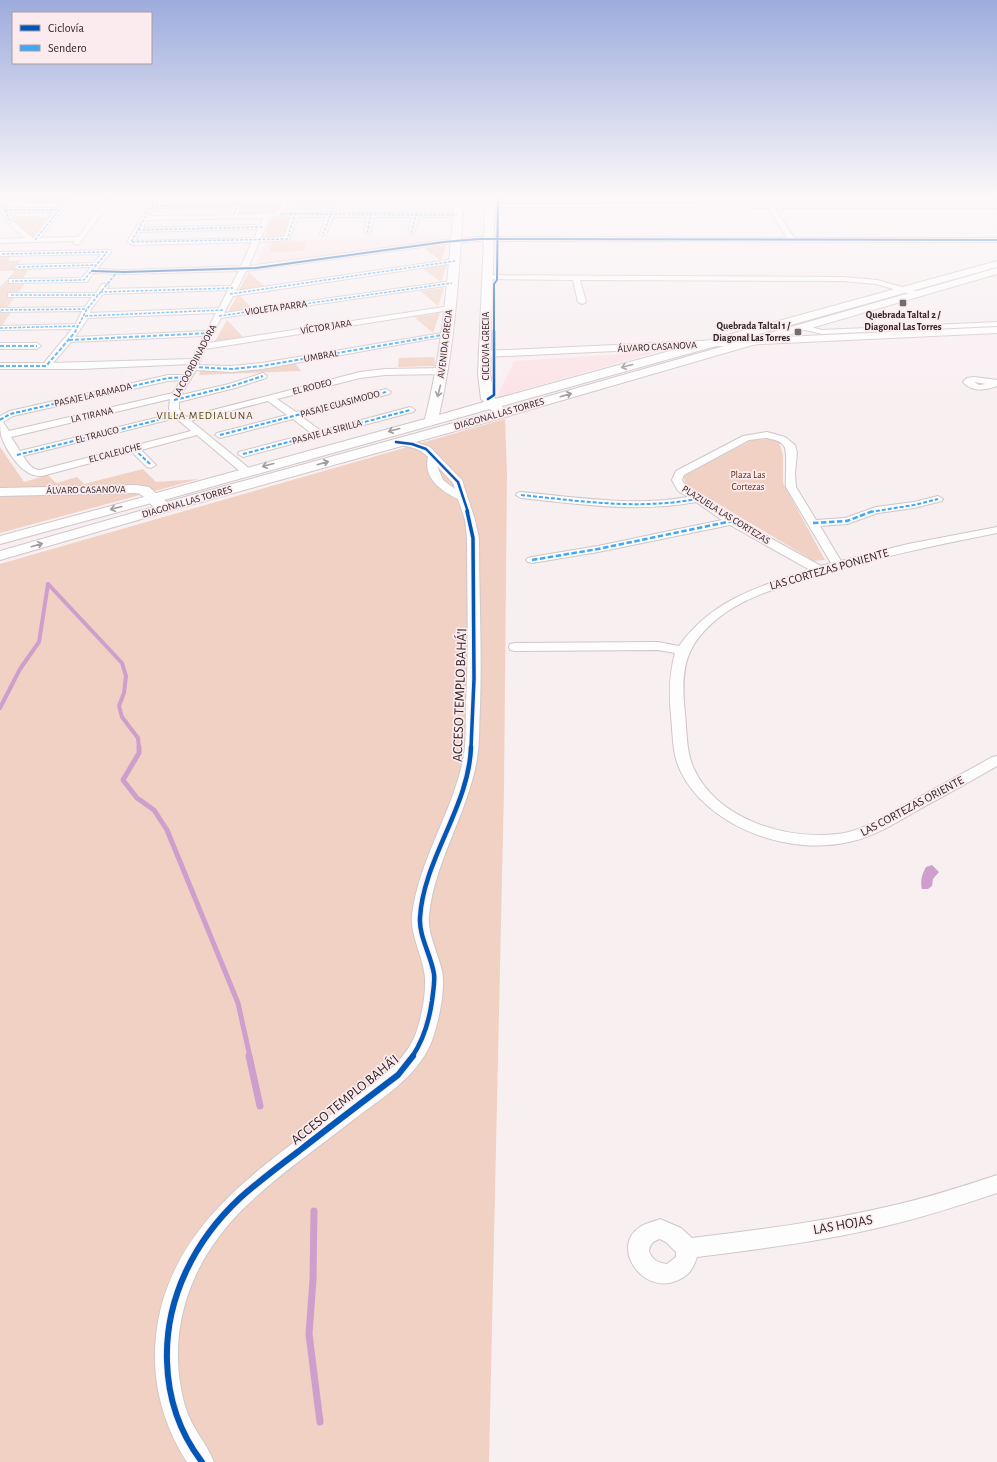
<svg xmlns="http://www.w3.org/2000/svg" width="997" height="1462" viewBox="0 0 997 1462" font-family="'Alegreya Sans',sans-serif">
  <rect width="100%" height="100%" fill="#f8eff1"/>
  <g fill="#fbe3e7">
    <polygon points="444,235 444,239 256,266 267,241"/>
    <polygon points="657,352 497,397 514,361"/>
  </g>
  <g fill="#f1d1c3">
    <polygon points="242,204 279,204 276,214 237,215"/>
    <polygon points="13,216 49,217 34,238 16,223"/>
    <polygon points="280,216 293,216 285,238 264,238 271,220"/>
    <polygon points="305,241 304,251 270,252 272,242"/>
    <polygon points="446,245 441,261 424,248"/>
    <polygon points="0,255 11,255 8,261 21,260 16,267 30,268 20,282 26,282 4,312 11,312 0,329 0,287 15,271 0,271"/>
    <polygon points="447,265 441,282 423,269"/>
    <polygon points="249,272 264,286 239,290"/>
    <polygon points="444,288 438,306 420,291"/>
    <polygon points="238,294 253,309 227,314"/>
    <polygon points="440,313 433,333 414,317"/>
    <polygon points="227,320 243,337 215,341"/>
    <polygon points="434,357 435,366 398,367 399,358"/>
    <polygon points="295,363 301,371 199,375 200,371 233,371"/>
    <polygon points="505,419 507,473 504,788 489,1462 0,1462 0,564"/>
    <polygon points="769,439 779,442 783,455 783,483 825,560 814,561 685,484 684,476 752,440"/>
    <polygon points="0,447 24,482 48,475 56,483 77,477 84,484 143,469 156,482 199,479 0,533"/>
  </g>
  <path fill="#ce9fcd" d="M932 865 939 872 933 879 932 886 928 889H922C920 881 922 874 926 867Z"/>
  <g fill="none" stroke-linecap="round" stroke-linejoin="round">
    <g stroke="#ce9fcd" stroke-width="4">
      <polyline points="48,584 122,663 126,676 124,693 119,706 122,717 138,738 139,748"/>
      <polyline points="0,708 20,669 39,642 48,584"/>
    </g>
    <polyline stroke="#ce9fcd" stroke-width="5" points="139,747 139,753 123,780 137,798 154,810 167,830 238,1003 250,1057"/>
    <g stroke="#ce9fcd" stroke-width="7">
      <polyline points="249,1056 260,1106"/>
      <polyline points="314,1211 313,1280 309,1334 320,1422"/>
    </g>
    <g stroke="#cfc6c8" stroke-width="2">
      <g id="minor">
        <path d="M4 194H11L10 196 66 197 68 194H75L40 238 78 237 109 194H116L79 244 77 245 73 243 75 241 0 243V239L25 238C12 227 0 217 0 199ZM6 200 63 201 57 208H7L4 202ZM9 212H54L33 238 14 222Z"/>
        <path d="M287 194H293L290 201 337 202 338 203 334 213H457L460 215 457 217H419L414 233 411 235 408 233 412 217H374L370 233 367 235 364 233 367 217H333L326 234 323 236 320 234 326 217H298L289 240 259 242 249 266 444 240 479 237 787 238 769 208 489 207V205L491 204H997V208H775L794 238H997V242L479 241 444 244 246 271 236 291 455 259 459 261 455 263 233 296 224 313 452 281 456 283 452 285 221 318 208 343 450 306 454 308 450 310 205 349 198 365 232 366 262 363 448 332 452 334 448 336 262 369 232 372 196 370 181 395 229 384 263 373 267 376 266 378 235 388 179 402V409L186 417 360 372 385 369 443 368 447 371 443 374 385 375 360 378 277 399 296 412 386 389 391 392 389 394 302 417 321 431 410 407 415 410 413 412 243 457 238 454 239 452 311 433 293 419 220 438 215 435 217 433 287 415 268 401 191 421 250 469 251 471 246 474 242 473 197 435 141 450 156 465 151 468 147 467 132 452 42 476C23 478 6 451 1 435 0 429 0 422 0 416L10 411 168 375H184L190 364 80 369H0V363H44L72 329 0 330V326L76 324 82 311 1 312 0 308 85 307 92 297H8V293H96L102 284H105L109 286 106 289 231 286 239 271 124 274 93 273 87 282H84L12 283H9V279L82 278 91 267 18 269 14 267 18 265 94 263 101 254 2 256H0V252L110 250 111 252 97 269 124 270 241 266 252 242 133 245 127 242 151 203 156 204 238 203 241 205 237 215 277 213ZM288 205H331L328 213 284 214V216L291 217 284 237 261 238 270 218 282 215ZM234 207 230 215 149 216 154 208ZM263 218 260 225 143 228 147 220ZM258 229 254 238 135 241 140 232ZM228 290 219 308 90 313 91 309 103 294ZM216 313 207 331 75 337 88 318ZM204 336 192 359 53 363 71 342ZM181 380 173 393 9 431 3 422 13 416 168 381ZM170 399 169 409 172 414 20 451 11 437ZM176 418 191 431 40 470C32 470 28 463 23 456Z"/>
        <polygon points="485,275 843,277 877,280 920,292 921,294 917,296 876,284 843,281 580,280 586,302 582,304 578,302 573,280 488,279 484,277"/>
        <polygon points="997,322 997,326 822,334 801,329 800,327 804,325 822,330"/>
        <polygon points="0,343 37,343 41,346 37,349 0,349"/>
        <path d="M974 377 997 380V386C986 390 973 393 963 382L967 378ZM974 382 986 384 979 385Z"/>
        <path d="M767 432 785 437 795 445 797 453 795 473 796 487 816 520 845 518 876 507 914 502 938 496 943 499 942 501 914 508 878 513 847 524 820 526 841 561 908 544 997 527V533C932 546 869 559 806 579 778 588 749 596 725 613 685 642 680 667 685 714 687 732 686 752 694 769 718 820 786 840 838 834 864 831 886 815 908 803 936 788 964 773 992 757L997 756V766C971 781 944 796 918 810 895 823 874 837 849 842 788 856 707 827 680 770 672 753 673 734 671 716 669 694 669 675 675 653L658 650 515 651 510 650 509 647 510 644 515 643 658 642 679 646C713 599 758 587 810 570L730 525 598 552 532 563 528 562 526 560 528 558 532 557 598 546 722 520 696 502C637 513 579 504 521 498L516 495 517 493 521 492C576 497 633 507 688 497L678 491 672 480 676 471 743 436ZM767 438C773 440 780 440 784 446 788 450 785 479 786 487L831 563 821 566 736 519 686 487 682 480 684 475 749 440Z"/>
        <path d="M396 439 412 441 430 447 462 480 475 520 479 538C479 594 482 650 480 707 479 724 480 742 477 759 468 813 435 860 429 915 427 933 438 953 442 971 446 990 438 1025 431 1043 416 1078 382 1098 353 1120 318 1148 279 1174 246 1206 191 1259 164 1330 185 1406 192 1429 206 1442 214 1462H187C163 1425 151 1380 156 1336 168 1222 268 1163 351 1100 374 1082 401 1066 414 1038 421 1022 428 988 424 971 421 953 410 933 412 915 419 860 452 813 463 760 467 741 465 721 466 702 469 647 467 592 467 538L465 520 458 499C441 491 423 478 428 457 418 446 406 447 393 444L391 442ZM437 466 453 483 455 489 443 480Z"/>
        <path d="M997 1175V1193C961 1205 924 1217 886 1226 824 1241 761 1249 697 1257 693 1270 688 1276 676 1281 642 1295 610 1246 640 1227 645 1223 654 1222 660 1219L681 1228 692 1238C757 1230 822 1222 886 1207 924 1199 961 1187 997 1175ZM660 1239 666 1242 676 1252V1257L667 1264C658 1263 652 1260 649 1251 650 1244 653 1241 660 1239Z"/>
      </g>
    </g>
    <g stroke="#cfc6c8" stroke-width="2">
      <g id="tertiary">
        <polygon points="997,327 997,333 484,357 478,354 484,351"/>
        <polygon points="136,485 149,487 161,498 159,501 0,544 0,536 144,497 140,494 136,493 0,496 0,488"/>
        <polygon points="164,504 169,505 171,508 169,511 0,560 0,551"/>
      </g>
    </g>
    <g stroke="#cfc6c8" stroke-width="2">
      <g id="secondary">
        <path d="M455 194H464C459 268 456 342 439 415L484 402 481 399 478 374 486 194H495L490 374 495 399 997 261V267L502 406 504 409 997 268V274L484 423 169 511C159 514 152 507 146 498L149 495 425 419C444 345 448 270 455 194ZM490 409 493 412 167 502 164 500Z"/>
        <polygon points="991,194 997,194 997,199"/>
      </g>
    </g>
    <use href="#minor" fill="#fefdfd" fill-rule="evenodd"/>
    <use href="#tertiary" fill="#fefdfd" fill-rule="evenodd"/>
    <use href="#secondary" fill="#fefdfd" fill-rule="evenodd"/>
    <g stroke="#3fa9f5" stroke-width="1.5" stroke-dasharray="3 1.5" stroke-linecap="butt">
      <polyline points="4,198 68,199"/>
      <polyline points="1,202 11,223"/>
      <polyline points="285,203 335,203 323,234"/>
      <polyline points="153,204 131,242 287,239 295,215"/>
      <polyline points="151,206 238,205 233,216"/>
      <polyline points="5,210 59,210"/>
      <polyline points="280,214 457,215"/>
      <polyline points="138,230 263,227"/>
      <polyline points="367,233 371,215"/>
      <polyline points="411,233 416,215"/>
      <polyline points="35,240 72,194"/>
      <polyline points="2,254 107,252 84,280 12,281"/>
      <polyline points="18,267 96,265"/>
      <polyline points="100,292 233,288"/>
      <polyline points="230,294 455,261"/>
      <polyline points="11,295 98,295"/>
      <polyline points="1,310 87,309"/>
      <polyline points="85,316 223,310"/>
      <polyline points="219,316 452,283"/>
      <polyline points="0,328 78,326"/>
      <polyline points="75,332 87,309 117,272"/>
    </g>
    <g stroke="#3fa9f5" stroke-width="2" stroke-dasharray="4 2" stroke-linecap="butt">
      <polyline points="69,340 210,333"/>
      <polyline points="0,346 37,346"/>
      <polyline points="0,366 46,366 76,331"/>
      <polyline points="193,367 232,369 262,366 448,334"/>
      <polyline points="174,400 232,386 263,376"/>
      <polyline points="0,420 10,414 168,378 188,377"/>
      <polyline points="220,435 386,392"/>
      <polyline points="134,449 151,465"/>
      <polyline points="243,454 410,410"/>
      <polyline points="17,455 178,415"/>
      <path d="M521 495C580 501 638 510 697 499"/>
      <polyline points="870,512 914,505 938,499"/>
    </g>
    <g stroke="#3fa9f5" stroke-width="2.5" stroke-dasharray="5.5 2.5" stroke-linecap="butt">
      <polyline points="813,523 847,521 873,511"/>
      <polyline points="532,560 598,549 732,521"/>
    </g>
    <g stroke="#fcebee" stroke-width="3.5">
      <g id="cycleway-far4">
        <polyline points="92,271 124,272 256,268 444,242 479,239 997,240"/>
        <polyline points="494,332 494,284 497,280 498,194"/>
      </g>
    </g>
    <g stroke="#fcebee" stroke-width="4">
      <g id="cycleway-far3">
        <polyline points="488,399 494,395 494,331"/>
        <polyline points="396,442 412,444 426,449 458,482 468,512"/>
      </g>
    </g>
    <g stroke="#fcebee" stroke-width="5.5">
      <polyline id="cycleway-far2" points="467,511 473,538 474,679 471,748"/>
    </g>
    <g stroke="#fcebee" stroke-width="7">
      <path id="cycleway-far1" d="M412 1057C424 1039 429 1022 432 1001 433 992 435 982 434 974 431 955 419 937 420 918 423 860 469 807 471 747"/>
    </g>
    <g stroke="#fcebee" stroke-width="8">
      <path id="cycleway" d="M202 1462C179 1432 168 1398 167 1361 165 1298 195 1240 240 1198 259 1181 279 1166 299 1151 332 1125 365 1100 398 1075L413 1056"/>
    </g>
    <use href="#cycleway-far4" stroke="#0057b8" stroke-width="2"/>
    <use href="#cycleway-far3" stroke="#0057b8" stroke-width="2.5"/>
    <use href="#cycleway-far2" stroke="#0057b8" stroke-width="3.5"/>
    <use href="#cycleway-far1" stroke="#0057b8" stroke-width="4.5"/>
    <use href="#cycleway" stroke="#0057b8" stroke-width="6"/>
  </g>
  <defs><path id="oneway-shaft" d="M-6 0H5M1.5-3L5.5 0L1.5 3" fill="none" stroke-width="1.6" stroke-linecap="round" stroke-linejoin="round"/></defs>
  <g stroke="#a19c9d">
    <use href="#oneway-shaft" transform="translate(627 366) rotate(165)"/>
    <use href="#oneway-shaft" transform="translate(439 391) rotate(104)"/>
    <use href="#oneway-shaft" transform="translate(566 395) rotate(-16)"/>
    <use href="#oneway-shaft" transform="translate(394 430) rotate(165)"/>
    <use href="#oneway-shaft" transform="translate(323 463) rotate(-16)"/>
    <use href="#oneway-shaft" transform="translate(268 465) rotate(165)"/>
    <use href="#oneway-shaft" transform="translate(116 508) rotate(165)"/>
    <use href="#oneway-shaft" transform="translate(37 545) rotate(-16)"/>
  </g>
  <linearGradient id="sky" x2="0" y2="1"><stop stop-color="#9dacdd"/><stop offset="0.49" stop-color="#fcf8f9"/><stop offset="1" stop-color="#fcf8f9" stop-opacity="0"/></linearGradient>
  <rect width="997" height="399" fill="url(#sky)"/>
  <g fill="#756c6e" stroke="#fcebee" stroke-width="1.5">
    <rect x="899" y="299" width="8" height="8" rx="2"/>
    <rect x="794" y="328" width="8" height="8" rx="2"/>
  </g>
  <g text-anchor="middle" dominant-baseline="central" stroke-width="3.5" stroke-linejoin="round" paint-order="stroke">
    <g font-size="10" fill="#2f2627" stroke="#fcebee">
      <text transform="translate(276 308) rotate(-8)">VIOLETA PARRA</text>
      <text transform="translate(326 327) rotate(-9)">VÍCTOR JARA</text>
      <text transform="translate(445 344) rotate(-83)">AVENIDA GRECIA</text>
      <text transform="translate(486 346) rotate(-90)">CICLOVIA GRECIA</text>
      <text transform="translate(657 347) rotate(-3)">ÁLVARO CASANOVA</text>
      <text transform="translate(321 356) rotate(-10)">UMBRAL</text>
      <text transform="translate(195 361) rotate(-62)">LA COORDINADORA</text>
      <text transform="translate(312 387) rotate(-14)">EL RODEO</text>
      <text transform="translate(93 395) rotate(-13)">PASAJE LA RAMADA</text>
      <text transform="translate(340 404) rotate(-15)">PASAJE CUASIMODO</text>
      <text transform="translate(499 414) rotate(-16)">DIAGONAL LAS TORRES</text>
      <text transform="translate(92 415) rotate(-13)">LA TIRANA</text>
      <text transform="translate(327 432) rotate(-15)">PASAJE LA SIRILLA</text>
      <text transform="translate(97 435) rotate(-14)">EL TRAUCO</text>
      <text transform="translate(115 453) rotate(-15)">EL CALEUCHE</text>
      <text transform="translate(86 490) rotate(-1)">ÁLVARO CASANOVA</text>
      <text transform="translate(187 502) rotate(-16)">DIAGONAL LAS TORRES</text>
      <text transform="translate(726 515) rotate(32)">PLAZUELA LAS CORTEZAS</text>
    </g>
    <g font-size="10" font-weight="bold" fill="#2f2627" stroke="#fcebee">
      <text x="903" y="315">Quebrada Taltal 2 /<tspan x="903" dy="12">Diagonal Las Torres</tspan></text>
      <text x="790" y="326" text-anchor="end">Quebrada Taltal 1 /<tspan x="790" dy="12">Diagonal Las Torres</tspan></text>
    </g>
    <g font-size="10" fill="#5e2a06" stroke="#fcebee">
      <text x="748" y="475">Plaza Las<tspan x="748" dy="12">Cortezas</tspan></text>
    </g>
    <g font-size="11" letter-spacing="1" fill="#4b4e11" stroke="#fcebee">
      <text x="205" y="415">VILLA MEDIALUNA</text>
    </g>
    <g font-size="12" fill="#2f2627" stroke="#fcebee">
      <text transform="translate(829 569) rotate(-16)">LAS CORTEZAS PONIENTE</text>
      <text transform="translate(912 806) rotate(-28)">LAS CORTEZAS ORIENTE</text>
    </g>
    <g font-size="14" fill="#2f2627" stroke="#fcebee">
      <text transform="translate(460 695) rotate(-88)">ACCESO TEMPLO BAHÁ'I</text>
      <text transform="translate(345 1100) rotate(-39)">ACCESO TEMPLO BAHÁ'I</text>
      <text transform="translate(843 1225) rotate(-10)">LAS HOJAS</text>
    </g>
  </g>
  <rect x="12" y="12" width="140" height="52" fill="#fcebee" stroke="#aa9c9e"/>
  <rect x="20" y="25" width="20" height="6" fill="#0057b8" stroke="#aa9c9e"/>
  <text x="48" y="32" font-size="12" fill="#2f2627">Ciclovía</text>
  <rect x="20" y="45" width="20" height="6" fill="#3fa9f5" stroke="#aa9c9e"/>
  <text x="48" y="52" font-size="12" fill="#2f2627">Sendero</text>
</svg>
